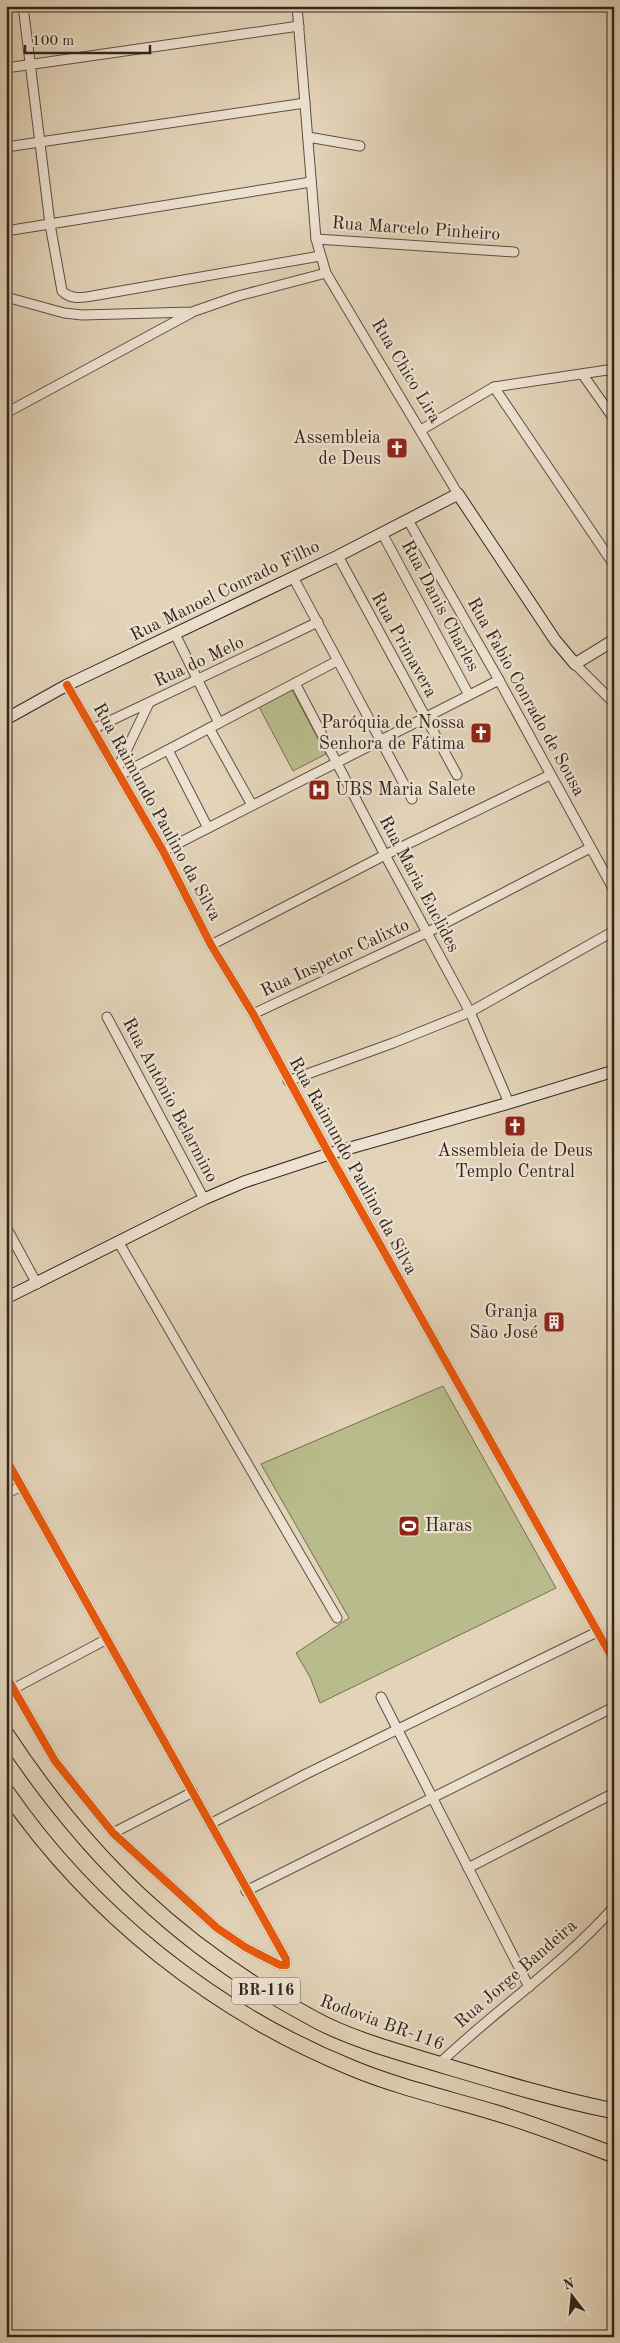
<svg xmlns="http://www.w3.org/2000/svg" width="620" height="2343" viewBox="0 0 620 2343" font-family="'Old Standard TT',serif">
  <rect width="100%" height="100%" fill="#e3d3b8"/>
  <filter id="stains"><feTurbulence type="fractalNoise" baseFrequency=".004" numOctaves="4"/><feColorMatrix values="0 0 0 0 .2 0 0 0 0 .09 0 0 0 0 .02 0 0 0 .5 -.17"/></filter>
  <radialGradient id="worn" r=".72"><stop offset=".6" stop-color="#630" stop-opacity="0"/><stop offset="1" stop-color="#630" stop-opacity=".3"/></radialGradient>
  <g fill="#b8bb8b" stroke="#757054">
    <polygon points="291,688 326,754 293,771 258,705"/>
    <polygon points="443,1386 556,1588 320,1703 310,1677 296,1653 349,1618 261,1464"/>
  </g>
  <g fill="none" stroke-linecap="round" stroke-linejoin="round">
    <g stroke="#5e5044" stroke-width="11">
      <g id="street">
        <path d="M23 6 50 224 62 291C72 301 85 297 98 295L320 256"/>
        <polyline points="297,6 316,239 326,273 458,494"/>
        <polyline points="6,68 299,26"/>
        <polyline points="308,137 360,146"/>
        <polyline points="6,147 305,103"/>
        <polyline points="6,231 311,182"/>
        <polyline points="316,239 514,252"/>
        <polyline points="6,297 64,313 82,315 192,312 238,296 326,273"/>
        <polyline points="583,375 614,419"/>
        <polyline points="494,387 614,565"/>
        <polyline points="6,413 191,313"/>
        <polyline points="421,430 494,387 614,369"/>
        <polyline points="408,520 499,680 614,890"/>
        <polyline points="382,533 469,695"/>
        <polyline points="338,556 457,775"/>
        <polyline points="293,577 412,799"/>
        <polyline points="175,634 219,723"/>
        <polyline points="575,664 614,703"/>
        <polyline points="295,683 385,855 470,1012 509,1103"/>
        <polyline points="67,685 163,851 211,945 253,1014 329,1154 614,1661"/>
        <polyline points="209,728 252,805"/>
        <polyline points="93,729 318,622"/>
        <polyline points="168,750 208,828"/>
        <polyline points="117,770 149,703"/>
        <polyline points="120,775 337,661"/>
        <polyline points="163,851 499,680"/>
        <polyline points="211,945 385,855 550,775"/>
        <polyline points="253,1014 426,933 590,848"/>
        <polyline points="107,1017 204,1199"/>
        <polyline points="288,1081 393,1043 470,1012 614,931"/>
        <polyline points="6,1227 37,1284"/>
        <polyline points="119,1243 337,1618"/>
        <polyline points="6,1459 286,1959 286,1965 280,1965 245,1947 217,1928 113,1833 55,1761 6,1676"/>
        <polyline points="6,1494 21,1486"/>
        <polyline points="13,1689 107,1639"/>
        <polyline points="381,1697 529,1987"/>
        <polyline points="210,1824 304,1775 597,1632"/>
        <polyline points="113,1833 193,1792"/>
        <polyline points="468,1868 614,1793"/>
        <polyline points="246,1891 614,1707"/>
        <path d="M439 2064C495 2010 562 1966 614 1907"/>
      </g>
    </g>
    <g stroke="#32241d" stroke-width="13">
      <g id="secondary">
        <polyline points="6,719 67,685 338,556 458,494 555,640 575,664 614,640"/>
        <polyline points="6,1298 204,1199 244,1182 329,1154 509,1103 614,1071"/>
      </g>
    </g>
    <g stroke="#32241d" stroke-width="17">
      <g id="highway">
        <path d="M6 1734C88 1858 182 1949 314 2019 350 2039 402 2053 442 2065 499 2082 555 2099 614 2111"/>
        <path d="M6 1791C91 1914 214 2012 352 2068 398 2087 446 2098 493 2112 534 2124 574 2140 614 2155"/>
      </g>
    </g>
    <use href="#street" stroke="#ede2d1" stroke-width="9"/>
    <use href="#secondary" stroke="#ede2d1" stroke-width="11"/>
    <use href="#highway" stroke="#e3d3b8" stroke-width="15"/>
    <g stroke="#ede2d1" stroke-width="11">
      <g id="cycleway">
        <polyline points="67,685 163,851 211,945 253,1014 329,1154 614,1661"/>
        <polyline points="6,1459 286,1959 286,1965 280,1965 245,1947 217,1928 113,1833 55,1761 6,1676"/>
      </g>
    </g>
    <use href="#cycleway" stroke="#e8590c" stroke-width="8"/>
  </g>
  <defs>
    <g id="church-square" transform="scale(1.125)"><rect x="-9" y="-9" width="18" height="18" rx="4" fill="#8f2418" stroke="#ede2d1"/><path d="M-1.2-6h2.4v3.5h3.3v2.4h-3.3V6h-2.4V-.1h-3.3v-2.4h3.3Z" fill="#fff"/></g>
    <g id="hospital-square" transform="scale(1.125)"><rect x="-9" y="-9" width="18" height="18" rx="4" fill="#8f2418" stroke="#ede2d1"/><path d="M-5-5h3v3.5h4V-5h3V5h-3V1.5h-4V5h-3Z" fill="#fff"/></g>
    <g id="building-square" transform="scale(1.125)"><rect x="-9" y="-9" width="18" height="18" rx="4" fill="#8f2418" stroke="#ede2d1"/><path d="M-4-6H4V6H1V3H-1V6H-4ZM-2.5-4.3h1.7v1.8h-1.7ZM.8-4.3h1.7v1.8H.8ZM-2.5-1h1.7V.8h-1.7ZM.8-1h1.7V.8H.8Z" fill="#fff"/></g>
    <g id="stadium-square" transform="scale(1.125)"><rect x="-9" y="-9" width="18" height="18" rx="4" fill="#8f2418" stroke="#ede2d1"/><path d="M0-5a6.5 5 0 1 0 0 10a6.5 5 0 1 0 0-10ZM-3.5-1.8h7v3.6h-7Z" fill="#fff"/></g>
  </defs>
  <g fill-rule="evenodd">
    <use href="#church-square" x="397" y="448"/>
    <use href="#church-square" x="481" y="733"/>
    <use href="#hospital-square" x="319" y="790"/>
    <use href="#church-square" x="515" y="1126"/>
    <use href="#building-square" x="554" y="1322"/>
    <use href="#stadium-square" x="409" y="1526"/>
  </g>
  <g text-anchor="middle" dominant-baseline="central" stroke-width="4.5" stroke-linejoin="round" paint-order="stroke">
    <rect fill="#ede2d1" stroke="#6a5d53" stroke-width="1" x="232" y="1977.5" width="68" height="27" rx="4"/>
    <g font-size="16" font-weight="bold" fill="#32241d">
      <text x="266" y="1991">BR-116</text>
    </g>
    <g font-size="18" fill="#32241d" stroke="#ede2d1">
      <text transform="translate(416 229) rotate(4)">Rua Marcelo Pinheiro</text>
      <text transform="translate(406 371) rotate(59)">Rua Chico Lira</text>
      <text transform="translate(225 591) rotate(-26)">Rua Manoel Conrado Filho</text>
      <text transform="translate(440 606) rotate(62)">Rua Danis Charles</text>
      <text transform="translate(404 645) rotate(61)">Rua Primavera</text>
      <text transform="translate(199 662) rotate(-25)">Rua do Melo</text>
      <text transform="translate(526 697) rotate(61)">Rua Fabio Conrado de Sousa</text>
      <text transform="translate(157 812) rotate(61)">Rua Raimundo Paulino da Silva</text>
      <text transform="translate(419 884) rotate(62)">Rua Maria Euclides</text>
      <text transform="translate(335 958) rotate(-25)">Rua Inspetor Calixto</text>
      <text transform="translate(170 1100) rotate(62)">Rua Antônio Belarmino</text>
      <text transform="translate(353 1166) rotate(61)">Rua Raimundo Paulino da Silva</text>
      <text transform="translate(516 1974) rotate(-41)">Rua Jorge Bandeira</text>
      <text transform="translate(382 2023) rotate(20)">Rodovia BR-116</text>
    </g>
    <g font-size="18" fill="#32241d" stroke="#ede2d1" text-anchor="end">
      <text x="381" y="438">Assembleia<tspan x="381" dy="21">de Deus</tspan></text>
      <text x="465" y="723">Paróquia de Nossa<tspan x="465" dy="21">Senhora de Fátima</tspan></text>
      <text x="335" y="790" text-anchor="start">UBS Maria Salete</text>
      <text x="515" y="1151" text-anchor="middle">Assembleia de Deus<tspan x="515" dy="21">Templo Central</tspan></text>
      <text x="538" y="1312">Granja<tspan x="538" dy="21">São José</tspan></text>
      <text x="425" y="1526" text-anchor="start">Haras</text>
    </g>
  </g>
  <rect width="620" height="2343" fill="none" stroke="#e3d3b8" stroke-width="25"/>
  <rect x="8" y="8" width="605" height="2328" fill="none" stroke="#32241d" stroke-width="2.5"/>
  <rect x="12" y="12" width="595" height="2318" fill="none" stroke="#32241d"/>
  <g transform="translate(572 2296) rotate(344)" stroke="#ede2d1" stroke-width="4" paint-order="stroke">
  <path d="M0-4L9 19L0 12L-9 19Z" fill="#32241d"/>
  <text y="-8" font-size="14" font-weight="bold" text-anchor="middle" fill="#32241d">N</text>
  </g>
  <path d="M25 45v8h125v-8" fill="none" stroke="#32241d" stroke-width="2.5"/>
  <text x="32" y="45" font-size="15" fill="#32241d" stroke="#ede2d1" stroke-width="4" paint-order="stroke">100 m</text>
  <rect width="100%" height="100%" filter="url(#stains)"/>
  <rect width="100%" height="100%" fill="url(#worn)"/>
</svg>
